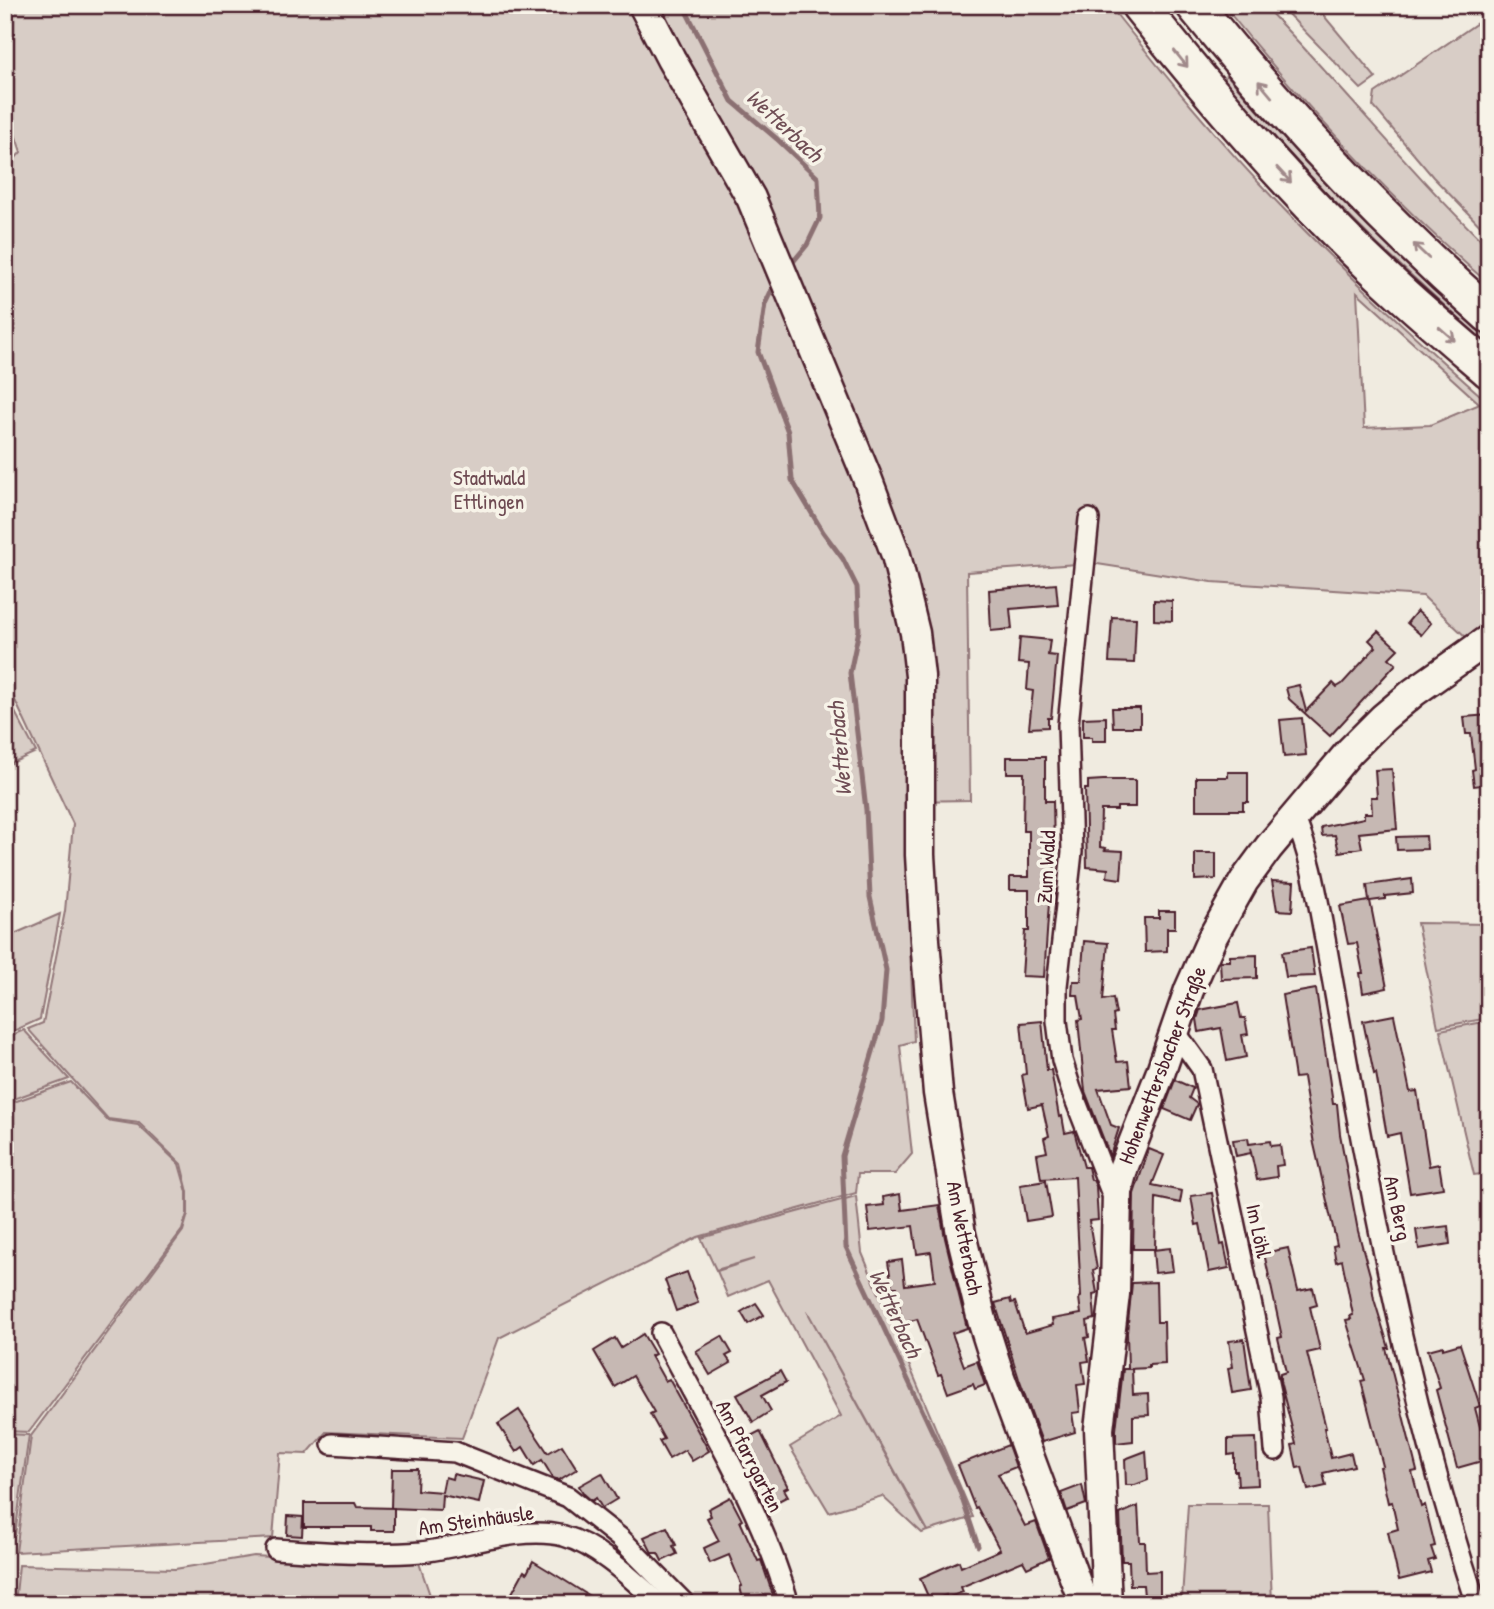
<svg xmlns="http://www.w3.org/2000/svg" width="1494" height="1609" viewBox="0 0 1494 1609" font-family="'Patrick Hand',sans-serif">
  <rect width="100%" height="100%" fill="#f0ebe0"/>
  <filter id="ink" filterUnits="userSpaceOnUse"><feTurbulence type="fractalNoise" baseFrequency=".0143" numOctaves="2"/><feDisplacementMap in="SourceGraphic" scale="14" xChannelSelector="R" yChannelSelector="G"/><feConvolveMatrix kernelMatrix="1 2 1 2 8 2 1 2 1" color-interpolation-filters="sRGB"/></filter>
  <g filter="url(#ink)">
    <g fill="#d8cdc6" stroke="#917678" stroke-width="2" fill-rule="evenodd">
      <path d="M5 5H1109C1163 73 1218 141 1279 204 1346 274 1416 339 1489 403V629L1472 643 1423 596 1212 582 1091 563 967 572 970 800 910 801 907 875 914 1041 900 1045 912 1154 895 1174H858L856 1193 698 1237 499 1338 462 1438 326 1432 307 1454 280 1453 273 1538 16 1552 31 1436 183 1231 188 1214V1192L181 1164 139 1123 108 1119 28 1029 43 1023 65 911 73 824 5 679V170L21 152 5 104ZM1357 292 1480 404 1430 425 1364 428Z"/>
      <path d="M1223 5H1263C1341 84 1409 171 1489 248V284C1392 200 1303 105 1223 5Z"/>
      <polygon points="1279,5 1315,5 1376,78 1361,89"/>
      <polygon points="1489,15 1489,235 1433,177 1373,106 1375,93"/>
      <path d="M1226 74C1308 169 1396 257 1489 340V346L1378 245 1324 191 1224 82Z"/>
      <polygon points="5,693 36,752 5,766"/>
      <polygon points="60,914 40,1019 5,1035 5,938"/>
      <polygon points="1417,923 1489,924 1489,1018 1438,1027"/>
      <polygon points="1489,1021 1489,1173 1474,1175 1440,1030"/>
      <polygon points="24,1030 69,1079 5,1102 5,1038"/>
      <polygon points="71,1082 107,1120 138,1125 179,1164 187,1192 187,1214 182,1230 29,1432 5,1431 5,1105"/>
      <polygon points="856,1196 862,1253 973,1517 928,1531 807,1311 927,1531 922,1533 882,1496 829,1512 790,1447 841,1416 768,1280 728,1297 717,1271 754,1259 716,1270 701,1238"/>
      <polygon points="5,1434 29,1435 15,1535 5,1534"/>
      <polygon points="1188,1504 1268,1504 1272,1603 1118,1604 1116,1601 1182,1599"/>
      <polygon points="254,1556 373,1563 417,1557 433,1604 15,1604 19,1565 175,1569"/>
    </g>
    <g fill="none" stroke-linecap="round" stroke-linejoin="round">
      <g stroke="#8b6f72" stroke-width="5">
        <polyline points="683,5 732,101 777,139 818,178 820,218 807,245 788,268"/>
        <polyline points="775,283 765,304 758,352 788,432 792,480 823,532 843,559 857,587 859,630 850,673 866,810 870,897 886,970 882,1021 842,1156 846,1247 959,1489 978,1546"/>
      </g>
    </g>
    <g fill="#c6b8b3" stroke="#4a1f2b" stroke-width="2">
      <polygon points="1056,584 1058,605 1010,609 1012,629 991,631 989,590"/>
      <polygon points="1154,600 1172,601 1172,621 1154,620"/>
      <polygon points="1417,611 1431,623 1421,635 1407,623"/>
      <polygon points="1112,617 1136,618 1134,663 1109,662"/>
      <polygon points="1378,631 1398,649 1389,658 1396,664 1330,736 1289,699 1286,688 1299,685 1306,711 1333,683 1337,687 1342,684 1376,647 1369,640"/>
      <polygon points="1020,637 1050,640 1048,655 1057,656 1051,718 1048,718 1048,727 1029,728 1033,691 1027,690 1029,664 1018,663"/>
      <polygon points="1112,708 1140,708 1140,727 1113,727"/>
      <polygon points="1489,715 1489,784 1474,786 1472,770 1475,769 1471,734 1466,734 1464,717"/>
      <polygon points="1106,717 1106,741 1092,741 1092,737 1083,737 1083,718"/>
      <polygon points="1302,718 1306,755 1284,757 1280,720"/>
      <polygon points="1007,757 1045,757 1045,801 1053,801 1055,898 1054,903 1049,903 1044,977 1022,976 1025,931 1029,931 1029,890 1010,890 1010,877 1029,877 1029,831 1023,831 1024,773 1007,773"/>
      <polygon points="1392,769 1397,829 1359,833 1362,848 1339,852 1335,835 1322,836 1321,827 1364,818 1364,813 1372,813 1371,797 1377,797 1375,770"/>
      <polygon points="1228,772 1248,772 1248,802 1243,802 1243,810 1196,810 1196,777 1228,777"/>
      <polygon points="1103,780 1135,780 1135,807 1117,807 1117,810 1101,810 1100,847 1106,848 1105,850 1123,851 1121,879 1107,877 1108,869 1087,867 1085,789 1088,789 1088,781"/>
      <polygon points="1426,836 1427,849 1397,850 1396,837"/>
      <polygon points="1195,853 1216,853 1216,879 1195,880"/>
      <polygon points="1412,879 1413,893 1385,896 1385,899 1370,901 1387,988 1363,993 1360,973 1363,973 1357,943 1348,944 1340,906 1369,901 1367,885"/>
      <polygon points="1272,881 1294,882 1292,911 1277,910"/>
      <polygon points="1159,911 1175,911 1175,928 1167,928 1167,951 1145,952 1144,918 1159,918"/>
      <polygon points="1084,941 1108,943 1103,1000 1113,998 1116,1014 1113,1015 1115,1030 1112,1030 1117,1062 1128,1061 1131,1086 1098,1089 1111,1125 1119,1128 1110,1156 1085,1091 1078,1020 1082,1019 1078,995 1072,995 1073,981 1081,981"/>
      <polygon points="1311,948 1315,976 1286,977 1282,952"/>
      <polygon points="1257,955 1257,978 1221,979 1220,961 1230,961 1230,956"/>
      <polygon points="1316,989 1333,1104 1337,1104 1340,1134 1358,1231 1370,1275 1374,1299 1389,1348 1386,1348 1417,1471 1412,1472 1421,1507 1425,1505 1435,1546 1431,1547 1435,1559 1428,1561 1431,1572 1399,1580 1388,1532 1398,1529 1392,1502 1388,1503 1380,1467 1383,1466 1361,1381 1365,1380 1346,1320 1351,1319 1350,1316 1353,1315 1342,1260 1336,1262 1333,1246 1337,1245 1314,1144 1303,1077 1295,1078 1282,995"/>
      <polygon points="1238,1003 1241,1018 1245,1018 1248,1034 1242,1035 1246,1057 1227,1061 1221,1028 1199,1032 1197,1019 1200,1010"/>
      <polygon points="1394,1015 1410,1092 1417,1091 1429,1166 1439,1164 1443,1188 1410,1193 1400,1133 1387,1136 1376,1073 1374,1074 1363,1021"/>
      <polygon points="1042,1021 1047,1070 1051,1070 1059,1117 1062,1116 1065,1133 1074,1131 1084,1167 1088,1167 1091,1180 1093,1180 1096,1186 1098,1220 1089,1221 1097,1269 1093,1270 1097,1293 1093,1294 1095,1319 1087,1321 1089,1337 1085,1338 1089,1361 1082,1362 1085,1384 1077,1385 1080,1412 1072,1413 1075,1432 1042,1442 1019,1379 995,1303 1010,1299 1011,1303 1015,1302 1025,1333 1053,1325 1052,1319 1081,1314 1079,1298 1081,1297 1075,1177 1041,1179 1037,1154 1047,1152 1044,1138 1049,1136 1042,1105 1028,1108 1022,1075 1026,1074 1021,1023"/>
      <polygon points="1175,1080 1193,1088 1189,1098 1197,1104 1190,1120 1164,1109"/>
      <polygon points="1248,1138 1249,1144 1270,1141 1271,1146 1280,1145 1283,1165 1276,1166 1277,1177 1257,1180 1250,1148 1251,1153 1236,1156 1233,1140"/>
      <polygon points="1149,1149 1164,1155 1152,1185 1182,1191 1180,1203 1156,1198 1155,1249 1133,1249 1134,1194"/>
      <polygon points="1046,1181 1052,1217 1026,1221 1020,1185"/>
      <polygon points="1212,1193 1221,1245 1224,1244 1229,1268 1209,1272 1200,1224 1196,1225 1191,1196"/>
      <polygon points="900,1194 902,1210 939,1205 945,1238 967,1328 952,1333 964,1366 977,1361 985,1385 975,1389 973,1384 948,1393 941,1374 938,1375 917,1319 902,1324 897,1287 892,1287 888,1262 902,1260 905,1285 935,1281 931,1252 917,1254 913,1226 870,1231 867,1207 884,1205 883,1197"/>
      <polygon points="1448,1226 1450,1244 1419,1249 1416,1230"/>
      <polygon points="1170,1248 1173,1271 1155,1273 1153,1250"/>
      <polygon points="1288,1248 1298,1291 1313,1288 1317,1305 1310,1307 1320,1350 1307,1353 1326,1428 1324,1428 1331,1458 1351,1453 1354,1466 1323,1473 1326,1486 1308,1490 1302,1467 1297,1468 1292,1445 1296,1444 1280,1381 1280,1374 1286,1372 1278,1338 1282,1337 1264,1253"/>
      <polygon points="687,1272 698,1303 676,1311 665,1280"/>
      <polygon points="1156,1282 1157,1322 1164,1322 1165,1364 1149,1365 1149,1368 1128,1369 1127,1333 1132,1283"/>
      <polygon points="756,1303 764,1315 748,1324 741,1312"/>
      <polygon points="643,1334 655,1354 651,1356 665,1381 669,1379 709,1451 692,1461 685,1450 669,1459 659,1441 664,1439 650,1414 654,1412 633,1376 615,1387 594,1351 615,1338 621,1348"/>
      <polygon points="722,1336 732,1353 726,1356 731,1363 710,1375 696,1351"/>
      <polygon points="1244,1339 1251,1390 1232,1393 1228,1368 1233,1367 1229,1341"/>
      <polygon points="1460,1344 1480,1406 1475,1408 1483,1438 1489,1437 1489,1459 1457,1468 1436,1390 1440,1388 1428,1350 1443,1346 1443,1349"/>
      <polygon points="1123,1369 1132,1369 1133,1395 1148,1394 1149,1415 1133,1416 1133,1441 1116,1443 1116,1430"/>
      <polygon points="780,1371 786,1382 762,1395 771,1411 753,1422 737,1394"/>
      <polygon points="519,1410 548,1453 562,1445 577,1469 559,1480 553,1478 542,1460 534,1465 523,1447 516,1452 498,1424"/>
      <polygon points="760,1431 788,1487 784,1489 788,1496 773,1504 758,1477 762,1475 743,1440"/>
      <polygon points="1256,1438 1258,1485 1238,1486 1237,1471 1234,1471 1234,1454 1228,1455 1228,1439"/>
      <polygon points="1008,1445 1016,1467 998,1474 1025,1526 1036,1522 1049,1558 1027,1568 1023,1561 961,1587 963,1592 947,1598 946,1595 930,1601 920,1578 959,1561 961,1567 1000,1550 977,1507 975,1508 958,1465"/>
      <polygon points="1146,1451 1148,1480 1135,1485 1126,1485 1125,1459"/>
      <polygon points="392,1469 418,1469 417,1490 442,1492 445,1477 452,1479 453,1474 484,1481 479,1503 442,1495 441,1510 391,1508"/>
      <polygon points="602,1473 617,1499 602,1508 596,1498 592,1501 584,1494 579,1486"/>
      <polygon points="1082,1485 1086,1504 1067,1511 1061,1493"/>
      <polygon points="730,1497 742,1520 740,1521 758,1561 761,1560 776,1604 764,1604 762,1595 743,1599 740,1587 742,1586 729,1555 710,1563 704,1548 719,1541 707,1518 711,1516 708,1509"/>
      <polygon points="304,1503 355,1503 357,1507 394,1508 394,1531 371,1531 371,1527 304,1527"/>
      <polygon points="1138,1506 1140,1542 1145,1542 1146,1572 1160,1571 1160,1596 1144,1596 1143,1585 1130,1585 1129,1561 1122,1561 1120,1514"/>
      <polygon points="288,1516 303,1517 302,1536 287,1535"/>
      <polygon points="667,1527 676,1545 673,1546 677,1554 662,1561 658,1553 652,1553 644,1537"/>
      <polygon points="533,1561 556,1575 602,1604 506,1604 524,1571 527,1573"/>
    </g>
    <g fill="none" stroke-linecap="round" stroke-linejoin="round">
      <g stroke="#4a1f2b" stroke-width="24">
        <g id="street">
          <polyline points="1089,519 1068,725 1072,852 1057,986 1057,1021 1062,1060 1071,1089 1115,1202"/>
          <path d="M1294 817C1312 857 1318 902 1326 944 1336 998 1345 1052 1355 1106 1386 1273 1422 1442 1476 1604"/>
          <polyline points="1174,1030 1202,1069 1271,1397 1275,1450"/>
          <path d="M661 1333C707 1421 761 1508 789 1604"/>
          <polyline points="332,1444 455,1452 568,1497 620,1538 685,1604"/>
          <path d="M276 1549C324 1552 373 1556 421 1552 466 1547 520 1525 564 1536 599 1546 634 1581 660 1604"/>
        </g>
      </g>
      <g stroke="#4a1f2b" stroke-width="33">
        <g id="secondary">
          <polyline points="643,5 671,59 751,198 866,475 896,555 915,633 920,676 920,855 925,940 938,1093 961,1234 982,1320 1000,1377 1084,1604"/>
          <polyline points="1107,1604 1099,1429 1115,1294 1117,1192 1124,1166 1160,1074 1189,990 1212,938 1244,881 1269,847 1350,751 1383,718 1414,692 1489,639"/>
        </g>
      </g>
      <g stroke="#4a1f2b" stroke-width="40">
        <g id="highway">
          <path d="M1139 5C1202 84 1268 162 1339 234 1386 282 1438 326 1489 370"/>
          <path d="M1194 5C1284 116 1382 220 1489 315"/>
        </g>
      </g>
      <use href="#street" stroke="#f7f3e8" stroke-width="19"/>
      <use href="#secondary" stroke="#f7f3e8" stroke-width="28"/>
      <use href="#highway" stroke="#f7f3e8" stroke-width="35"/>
    </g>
    <defs><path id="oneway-shaft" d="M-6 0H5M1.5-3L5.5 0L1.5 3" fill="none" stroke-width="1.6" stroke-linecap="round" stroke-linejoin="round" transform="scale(1.75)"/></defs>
    <g stroke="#a0898a">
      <use href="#oneway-shaft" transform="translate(1181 59) rotate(51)"/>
      <use href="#oneway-shaft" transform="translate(1265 89) rotate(-130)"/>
      <use href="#oneway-shaft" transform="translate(1284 175) rotate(47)"/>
      <use href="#oneway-shaft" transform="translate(1421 251) rotate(-136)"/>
      <use href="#oneway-shaft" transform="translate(1447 334) rotate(41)"/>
    </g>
  </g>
  <g text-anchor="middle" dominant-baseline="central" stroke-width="7" stroke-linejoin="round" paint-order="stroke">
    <g font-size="21" fill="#6e4a52" stroke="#f7f3e8">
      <text x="489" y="477">Stadtwald<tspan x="489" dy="24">Ettlingen</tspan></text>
    </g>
    <g font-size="21" fill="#4a1f2b" stroke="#f7f3e8">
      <text transform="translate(1046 867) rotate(-87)">Zum Wald</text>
      <text transform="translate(1162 1065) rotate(-69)">Hohenwettersbacher Straße</text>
      <text transform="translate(1398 1208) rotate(78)">Am Berg</text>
      <text transform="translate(1259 1231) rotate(78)">Im Löhl</text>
      <text transform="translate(965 1238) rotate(79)">Am Wetterbach</text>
      <text transform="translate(750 1456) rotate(63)">Am Pfarrgarten</text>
      <text transform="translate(476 1520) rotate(-8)">Am Steinhäusle</text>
    </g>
    <g font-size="23" font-style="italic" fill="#704e55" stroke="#f7f3e8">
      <text transform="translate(785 125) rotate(43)">Wetterbach</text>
      <text transform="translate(839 749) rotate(-95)">Wetterbach</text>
      <text transform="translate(896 1313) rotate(65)">Wetterbach</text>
    </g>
  </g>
  <rect width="1494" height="1609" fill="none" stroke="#f7f3e8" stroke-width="28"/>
  <rect x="14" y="14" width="1466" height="1581" fill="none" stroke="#4a1f2b" stroke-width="2.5" filter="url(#ink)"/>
</svg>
